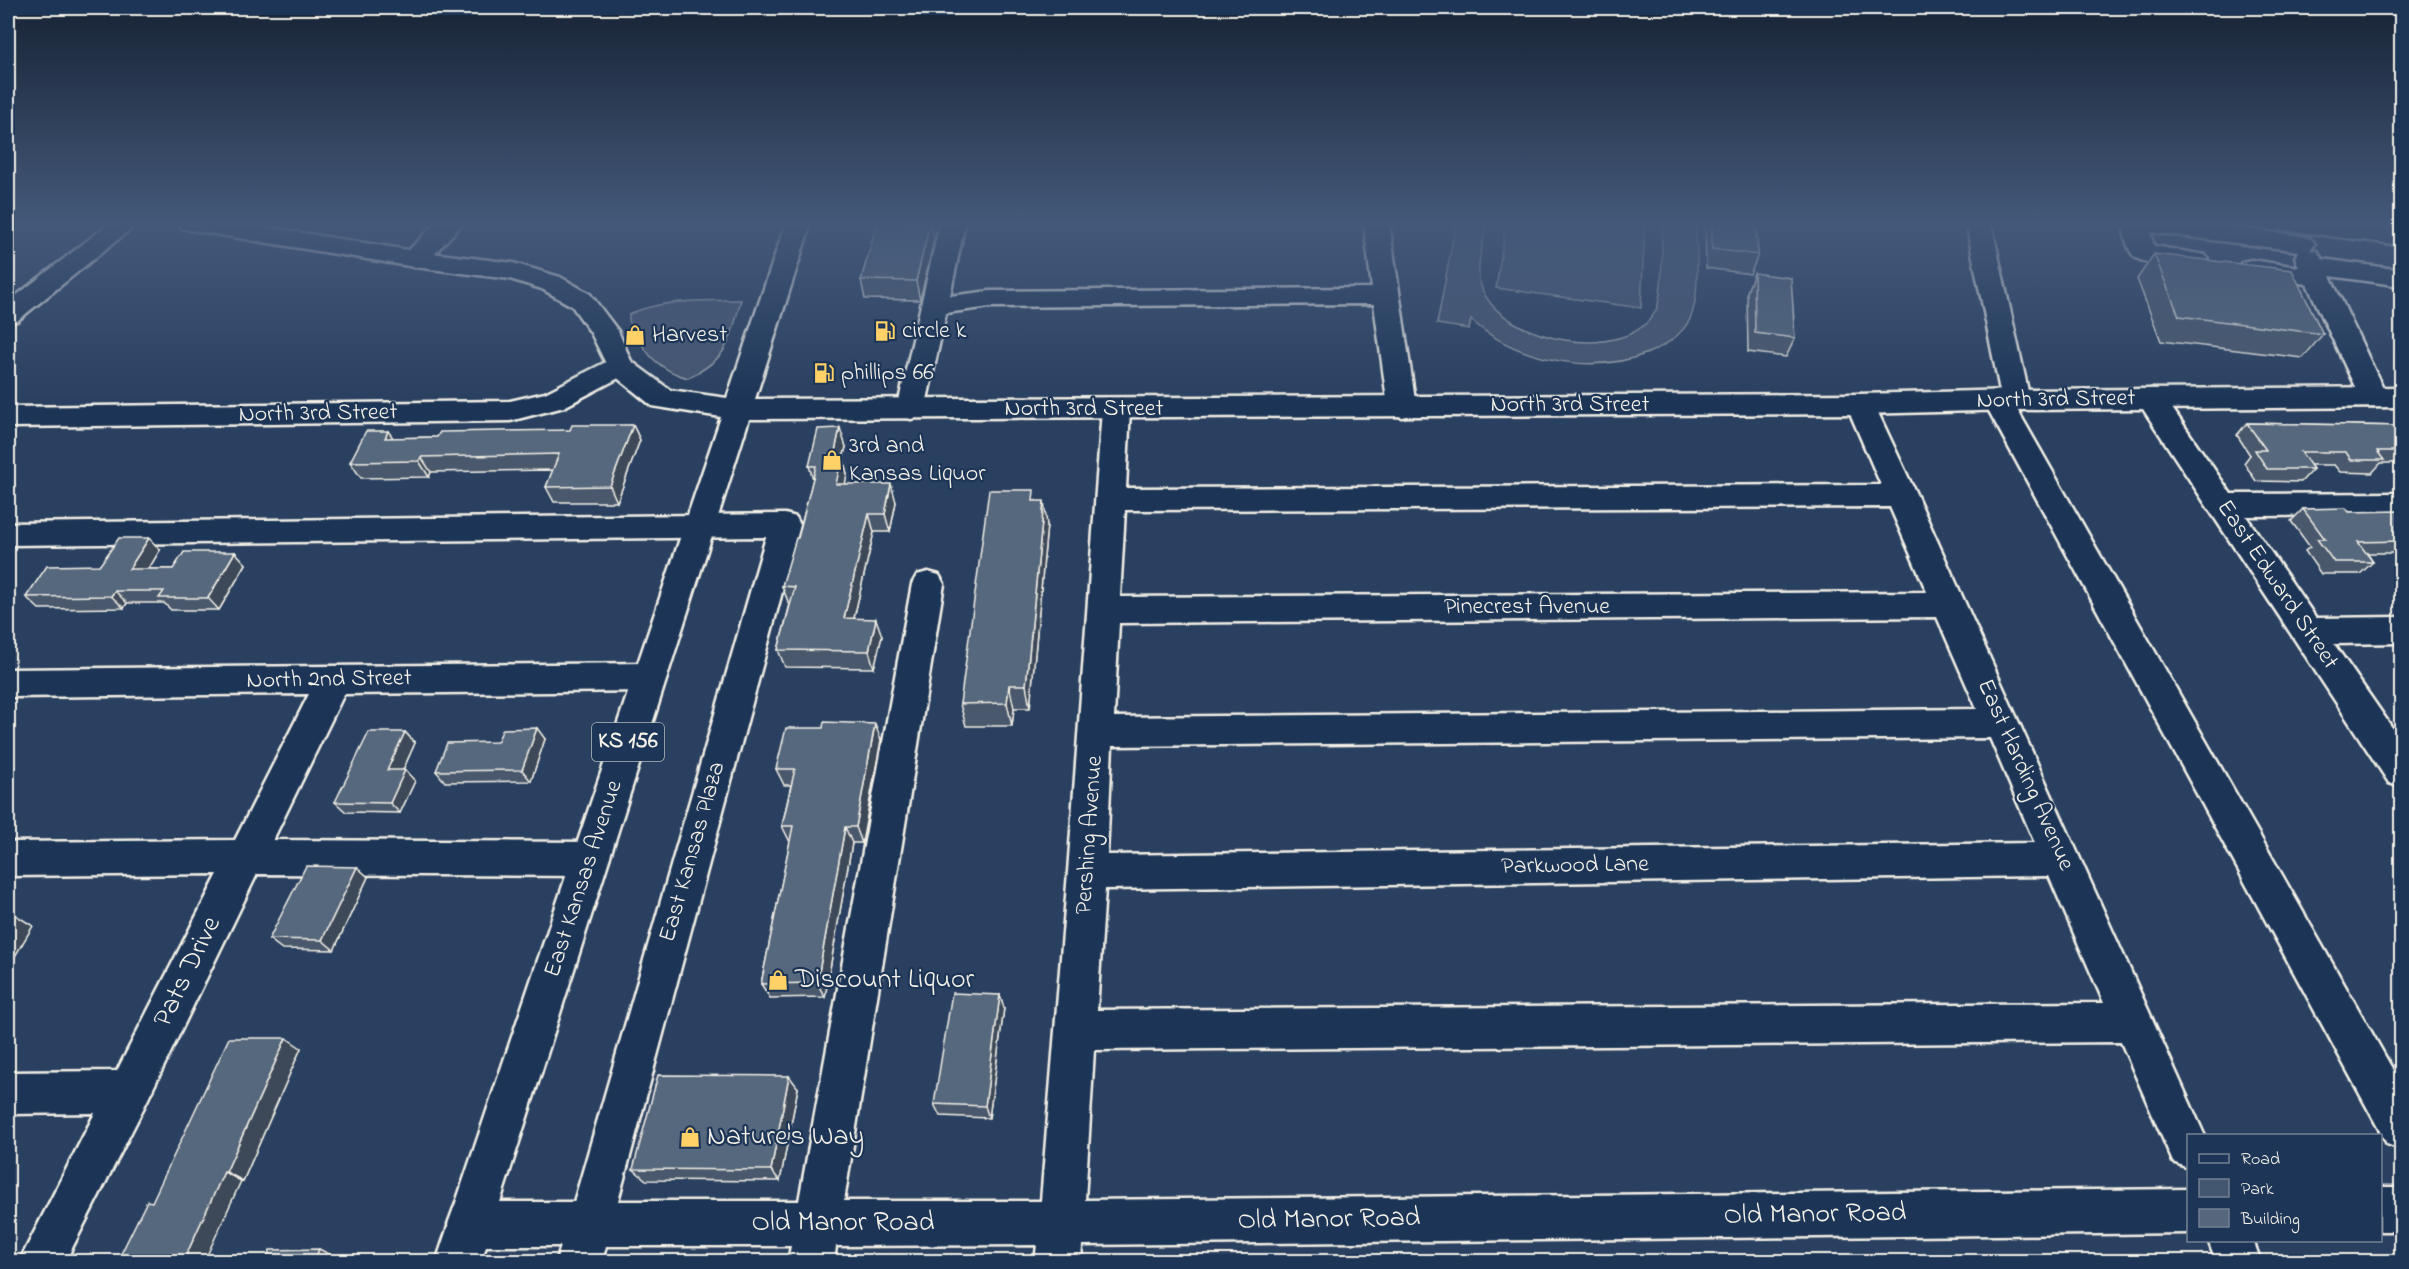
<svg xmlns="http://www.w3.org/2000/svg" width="2409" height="1269" viewBox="0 0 2409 1269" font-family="'Indie Flower',sans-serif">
  <rect width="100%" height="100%" fill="#2a4060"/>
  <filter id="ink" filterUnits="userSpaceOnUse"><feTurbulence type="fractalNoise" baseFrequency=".0167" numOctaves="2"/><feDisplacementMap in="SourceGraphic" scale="12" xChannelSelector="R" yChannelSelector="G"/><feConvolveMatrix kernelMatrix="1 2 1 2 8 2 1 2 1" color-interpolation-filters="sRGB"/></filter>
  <g filter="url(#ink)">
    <g fill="#445771" stroke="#9ca4ac" stroke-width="1.5">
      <path d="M1456 223H1487C1483 243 1475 267 1481 286 1499 342 1628 366 1656 310 1664 293 1661 244 1662 223H1696C1696 251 1701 295 1690 319 1681 336 1665 346 1648 353 1591 376 1516 360 1471 320L1469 329 1437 324Z"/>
      <polygon points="1506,223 1645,223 1641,308 1496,288"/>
      <path d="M741 300C729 342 730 357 688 378 662 371 647 357 635 332 631 326 628 322 629 314 664 299 704 301 741 300Z"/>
    </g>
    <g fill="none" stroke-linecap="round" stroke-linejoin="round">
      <g stroke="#f4f1e8" stroke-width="5">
        <g id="minor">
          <polygon points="110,223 138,223 17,321 8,323 8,302"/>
          <polygon points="436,223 463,223 424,265 415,267 406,265 402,259 406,253"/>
          <polygon points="940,223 965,223 950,296 990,291 1372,288 1364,223 1389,223 1416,407 1412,414 1402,417 1392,414 1388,407 1374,304 990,307 946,313 925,409 921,416 911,419 901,416 897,409"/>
          <polygon points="1966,223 1991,223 2030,400 2026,407 2017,409 2402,1086 2402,1150 2387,1144 1983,400 1987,393 2000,391"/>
          <path d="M2127 223H2198L2302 236 2311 239 2315 244 2310 250 2317 251 2322 259 2402 270V286L2330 276 2387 397 2383 404 2373 407 2363 404 2307 284 2251 276 2242 274 2238 268 2242 262 2251 260 2299 267 2295 257 2299 251 2150 232 2154 246 2205 255 2209 261 2205 267C2193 270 2147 265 2136 258 2127 251 2126 238 2123 228Z"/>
          <polygon points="2280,223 2350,223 2402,229 2402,245 2292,231 2283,229"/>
          <polygon points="620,357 630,360 634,366 630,372 564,407 510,421 8,427 8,407 510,401 545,393 610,360"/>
          <polygon points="2151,389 2161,392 2231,494 2402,493 2402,515 2246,516 2316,618 2402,617 2402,643 2334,644 2402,742 2402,787 2389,783 2141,406 2137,399 2141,392"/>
          <path d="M1860 394 1870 397 1874 404 1917 496 2203 1132 2205 1136H2188V1168L2173 1162 2121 1042 1094 1050 1085 1200 2188 1189V1233L1082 1245 1081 1262H1035L1037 1245 836 1246 834 1262H788L791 1246H606L602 1262H556L561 1246H470L454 1240 448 1224 454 1208 470 1202H574L766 537 8 545V523L785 514 796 517 800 525 618 1201H799L912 584 917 575 928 572 939 575 944 584 844 1201H1041L1068 872 1102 409 1106 402 1116 399 1126 402 1130 409 1126 488 1881 485 1846 404 1850 397ZM1890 507 1927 592 1120 597 1125 510ZM1937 617 1977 709 1114 717 1119 623ZM1990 738 2035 843 1107 855 1112 746ZM2049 876 2104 1003 1097 1010 1105 889Z"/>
          <polygon points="650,663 662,667 667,677 662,687 650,691 344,694 273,840 590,842 603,847 609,859 603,871 590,876 257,874 144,1107 65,1262 19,1262 95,1113 8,1114 8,1072 117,1071 218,874 8,876 8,842 235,840 309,694 8,697 8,669"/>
          <rect x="2380" y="1187" width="22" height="44"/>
          <polygon points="2208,1240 2253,1240 2261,1262 2216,1262"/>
        </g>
      </g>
      <g stroke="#f4f1e8" stroke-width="5">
        <polygon id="major" points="178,223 239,223 415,251 513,263 560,277 590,294 618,331 631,361 670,390 727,398 786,223 811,223 755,399 1860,394 2016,390 2402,387 2402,407 2016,410 1860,414 749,419 481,1262 436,1262 721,417 652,406 610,372 591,333 572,306 542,289 510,279 415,267 190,230 181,228"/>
      </g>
      <use href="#minor" fill="#1d3557" fill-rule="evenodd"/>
      <use href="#major" fill="#1d3557" fill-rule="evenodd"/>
    </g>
    <g fill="#4a596c" stroke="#f4f1e8" stroke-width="1.5">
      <polygon points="1705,223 1756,223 1758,255 1750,274 1706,268"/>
      <polygon points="934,240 920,300 865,299 861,280"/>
      <polygon points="2154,254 2323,334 2303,358 2161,341 2137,279"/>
      <polygon points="1754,273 1795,338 1786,357 1748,352 1747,292"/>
      <polygon points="2247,423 2402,426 2402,463 2381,463 2372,473 2340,472 2334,465 2310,465 2313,469 2301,482 2256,481 2244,463 2250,455 2237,435"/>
      <polygon points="633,425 640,440 617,502 554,502 546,487 553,470 431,472 429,477 361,478 350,462 393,438 437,437 570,430"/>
      <polygon points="846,447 843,458 847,474 845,484 896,502 890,532 874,532 854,618 882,636 874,668 785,667 778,650 790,604 789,604 782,586 798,538 813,479 809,466"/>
      <polygon points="1036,501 1047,525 1030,708 1014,708 1012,726 966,726 960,704"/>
      <polygon points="2303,509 2402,515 2402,553 2367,553 2373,562 2360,574 2321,574 2305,551 2310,547 2291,521"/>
      <polygon points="160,550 148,569 173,569 235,552 246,564 219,610 171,610 164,603 127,603 124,608 39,609 26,597 100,565"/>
      <polygon points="875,724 881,740 862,843 852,843 825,997 770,998 761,984 790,842 782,826 791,785 784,785 776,769 823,728"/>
      <polygon points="405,732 415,743 403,770 415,781 400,813 346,812 335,802"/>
      <polygon points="545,739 531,781 445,782 436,771 497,742"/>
      <polygon points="368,877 334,950 282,949 269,939"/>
      <polygon points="1000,995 1004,1008 989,1118 940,1116 934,1104"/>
      <polygon points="301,1048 243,1181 152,1202"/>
      <polygon points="798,1088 780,1181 646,1180 633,1169"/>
    </g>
    <g fill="#3c4858" stroke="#f4f1e8" stroke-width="1.5">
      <polygon points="930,223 931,223 934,240 920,300 916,281"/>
      <polygon points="633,425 640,440 617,502 610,486"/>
      <polygon points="840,428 846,447 843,458 847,474 842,502 836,484 834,456"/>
      <polygon points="388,431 399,446 385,438"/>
      <polygon points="421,457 431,472 429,477 419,461"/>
      <polygon points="891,484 896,502 890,532 885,514"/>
      <polygon points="1044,501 1047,525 1030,708 1026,685"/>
      <polygon points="869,514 874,532 850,635 844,618"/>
      <polygon points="149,538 160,550 141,582 129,569"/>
      <polygon points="235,552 246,564 219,610 208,598"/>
      <polygon points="115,591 127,603 124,608 111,596"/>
      <polygon points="876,619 882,636 874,668 869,651"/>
      <polygon points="1009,685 1014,708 1012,726 1007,703"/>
      <polygon points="875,724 881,740 862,843 856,827"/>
      <polygon points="537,728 545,739 531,781 522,770"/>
      <polygon points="405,732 415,743 398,781 387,770"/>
      <polygon points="405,770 415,781 400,813 390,803"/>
      <polygon points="845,827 852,843 825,997 817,983"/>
      <polygon points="357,867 368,877 334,950 322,940"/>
      <polygon points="9,911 33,926 8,968 8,913"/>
      <polygon points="1000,995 1004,1008 989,1118 985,1106"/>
      <polygon points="286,1038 301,1048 243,1181 226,1172"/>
      <polygon points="789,1076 798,1088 780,1181 771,1170"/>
      <polygon points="224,1172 241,1181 204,1262 183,1262"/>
      <polygon points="319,1249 333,1256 330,1262 314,1262"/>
    </g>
    <g fill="#56677d" stroke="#f4f1e8" stroke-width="1.5">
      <polygon points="877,223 930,223 916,281 861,280"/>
      <polygon points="1712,223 1756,223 1758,255 1712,249"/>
      <polygon points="2154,254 2292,270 2323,334 2179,316"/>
      <polygon points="1754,273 1791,278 1795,338 1755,333"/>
      <polygon points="2247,423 2402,426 2402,451 2377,451 2384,460 2351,460 2346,452 2301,452 2313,469 2267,469 2255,450 2266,450"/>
      <polygon points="572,425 633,425 610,486 546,487 559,454 421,457 419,461 350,462 366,431 388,431 385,438 437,437 440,432 570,430"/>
      <polygon points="840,428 834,456 842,456 836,484 891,484 885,514 869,514 844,618 876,619 869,651 778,650 795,587 782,586 796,538 798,538 816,466 809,466 818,429"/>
      <polygon points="989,490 1034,490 1033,501 1044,501 1026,685 1009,685 1007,703 960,704"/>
      <polygon points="2346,508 2349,512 2399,511 2402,515 2402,541 2358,542 2373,562 2334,562 2317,539 2325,539 2303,509"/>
      <polygon points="119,538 149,538 129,569 173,569 184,552 235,552 208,598 159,598 164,591 115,591 111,596 26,597 47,566 100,565"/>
      <polygon points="824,722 875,724 856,827 845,827 817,983 761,984 793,826 782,826 795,769 776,769 786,728 823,728"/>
      <polygon points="537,728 522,770 436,771 447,743 497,742 503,729"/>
      <polygon points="369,732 405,732 387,770 405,770 390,803 335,802"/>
      <polygon points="306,866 357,867 322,940 269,939"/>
      <polygon points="952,993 1000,995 985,1106 934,1104"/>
      <polygon points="229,1038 286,1038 226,1172 224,1172 183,1262 117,1262 147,1201 152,1202"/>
      <polygon points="658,1075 789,1076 771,1170 633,1169"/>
      <polygon points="319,1249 314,1262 265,1262 270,1250"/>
      <polygon points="904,1259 968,1260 968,1262 904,1262"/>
    </g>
  </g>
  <linearGradient id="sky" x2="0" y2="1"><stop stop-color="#172335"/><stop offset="0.56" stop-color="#44597a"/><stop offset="1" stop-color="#44597a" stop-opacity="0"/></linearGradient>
  <rect width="2409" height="401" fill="url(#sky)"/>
  <defs>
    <g id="fuel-bare" transform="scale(1.62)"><path d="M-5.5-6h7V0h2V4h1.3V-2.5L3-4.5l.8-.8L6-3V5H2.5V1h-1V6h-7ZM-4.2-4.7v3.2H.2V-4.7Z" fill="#ffd166" stroke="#1d3557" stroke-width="2.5" paint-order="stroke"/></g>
    <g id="shop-bare" transform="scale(1.62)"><path d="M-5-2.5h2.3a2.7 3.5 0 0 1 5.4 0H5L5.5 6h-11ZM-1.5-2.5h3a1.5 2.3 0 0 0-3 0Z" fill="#ffd166" stroke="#1d3557" stroke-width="2.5" paint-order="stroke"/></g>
  </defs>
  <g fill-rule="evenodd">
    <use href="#fuel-bare" x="885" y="331"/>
    <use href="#shop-bare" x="635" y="335"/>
    <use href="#fuel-bare" x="824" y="373"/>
    <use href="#shop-bare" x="832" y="460"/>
    <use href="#shop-bare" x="778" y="980"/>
    <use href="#shop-bare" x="690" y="1137"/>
  </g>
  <g text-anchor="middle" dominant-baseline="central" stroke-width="4.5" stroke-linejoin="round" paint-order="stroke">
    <rect fill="#1d3557" stroke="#b4b9bc" stroke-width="1.5" x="592" y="723" width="72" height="38" rx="4.5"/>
    <g font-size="22" font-weight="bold" fill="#f4f1e8">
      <text x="628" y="742">KS 156</text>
    </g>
    <g font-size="24" fill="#f4f1e8" stroke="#1d3557" text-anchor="start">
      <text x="902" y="331">circle k</text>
      <text x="652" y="335">Harvest</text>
      <text x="841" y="373">phillips 66</text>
      <text x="849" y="446">3rd and<tspan x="849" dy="28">Kansas Liquor</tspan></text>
    </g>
    <g font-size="24" fill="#f4f1e8" stroke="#1d3557">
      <text transform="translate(2056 400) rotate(-1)">North 3rd Street</text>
      <text x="1570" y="405">North 3rd Street</text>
      <text x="1084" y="409">North 3rd Street</text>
      <text transform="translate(318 414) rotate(-1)">North 3rd Street</text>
      <text transform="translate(2277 585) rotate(56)">East Edward Street</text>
      <text x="1527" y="607">Pinecrest Avenue</text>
      <text transform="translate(329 680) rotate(-1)">North 2nd Street</text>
      <text transform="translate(2025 775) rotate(66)">East Harding Avenue</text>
      <text transform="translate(1090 835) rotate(-86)">Pershing Avenue</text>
      <text transform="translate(693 852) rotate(-74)">East Kansas Plaza</text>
      <text transform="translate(1575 866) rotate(-1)">Parkwood Lane</text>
      <text transform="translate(584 879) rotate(-72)">East Kansas Avenue</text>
    </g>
    <g font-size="28" fill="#f4f1e8" stroke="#1d3557">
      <text transform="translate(188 972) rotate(-64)">Pats Drive</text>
      <text transform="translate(1815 1215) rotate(-1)">Old Manor Road</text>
      <text transform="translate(1329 1220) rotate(-1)">Old Manor Road</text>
      <text x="843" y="1223">Old Manor Road</text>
    </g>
    <g font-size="28" fill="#f4f1e8" stroke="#1d3557" text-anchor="start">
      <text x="795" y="980">Discount Liquor</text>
      <text x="707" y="1137">Nature's Way</text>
    </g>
  </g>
  <rect width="2409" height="1269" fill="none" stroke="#1d3557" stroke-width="30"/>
  <rect x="15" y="15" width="2379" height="1239" fill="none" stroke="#f4f1e8" stroke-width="2" filter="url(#ink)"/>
  <rect x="2187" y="1134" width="195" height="108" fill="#1d3557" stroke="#738091" stroke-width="1.5"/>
  <rect x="2199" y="1154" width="30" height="9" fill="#1d3557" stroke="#738091" stroke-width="1.5"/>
  <text x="2241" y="1164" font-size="18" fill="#f4f1e8">Road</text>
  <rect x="2199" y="1179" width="30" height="18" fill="#445771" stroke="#738091" stroke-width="1.5"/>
  <text x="2241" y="1194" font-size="18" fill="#f4f1e8">Park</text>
  <rect x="2199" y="1209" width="30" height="18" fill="#56677d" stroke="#738091" stroke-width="1.5"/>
  <text x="2241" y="1224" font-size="18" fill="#f4f1e8">Building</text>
</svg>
